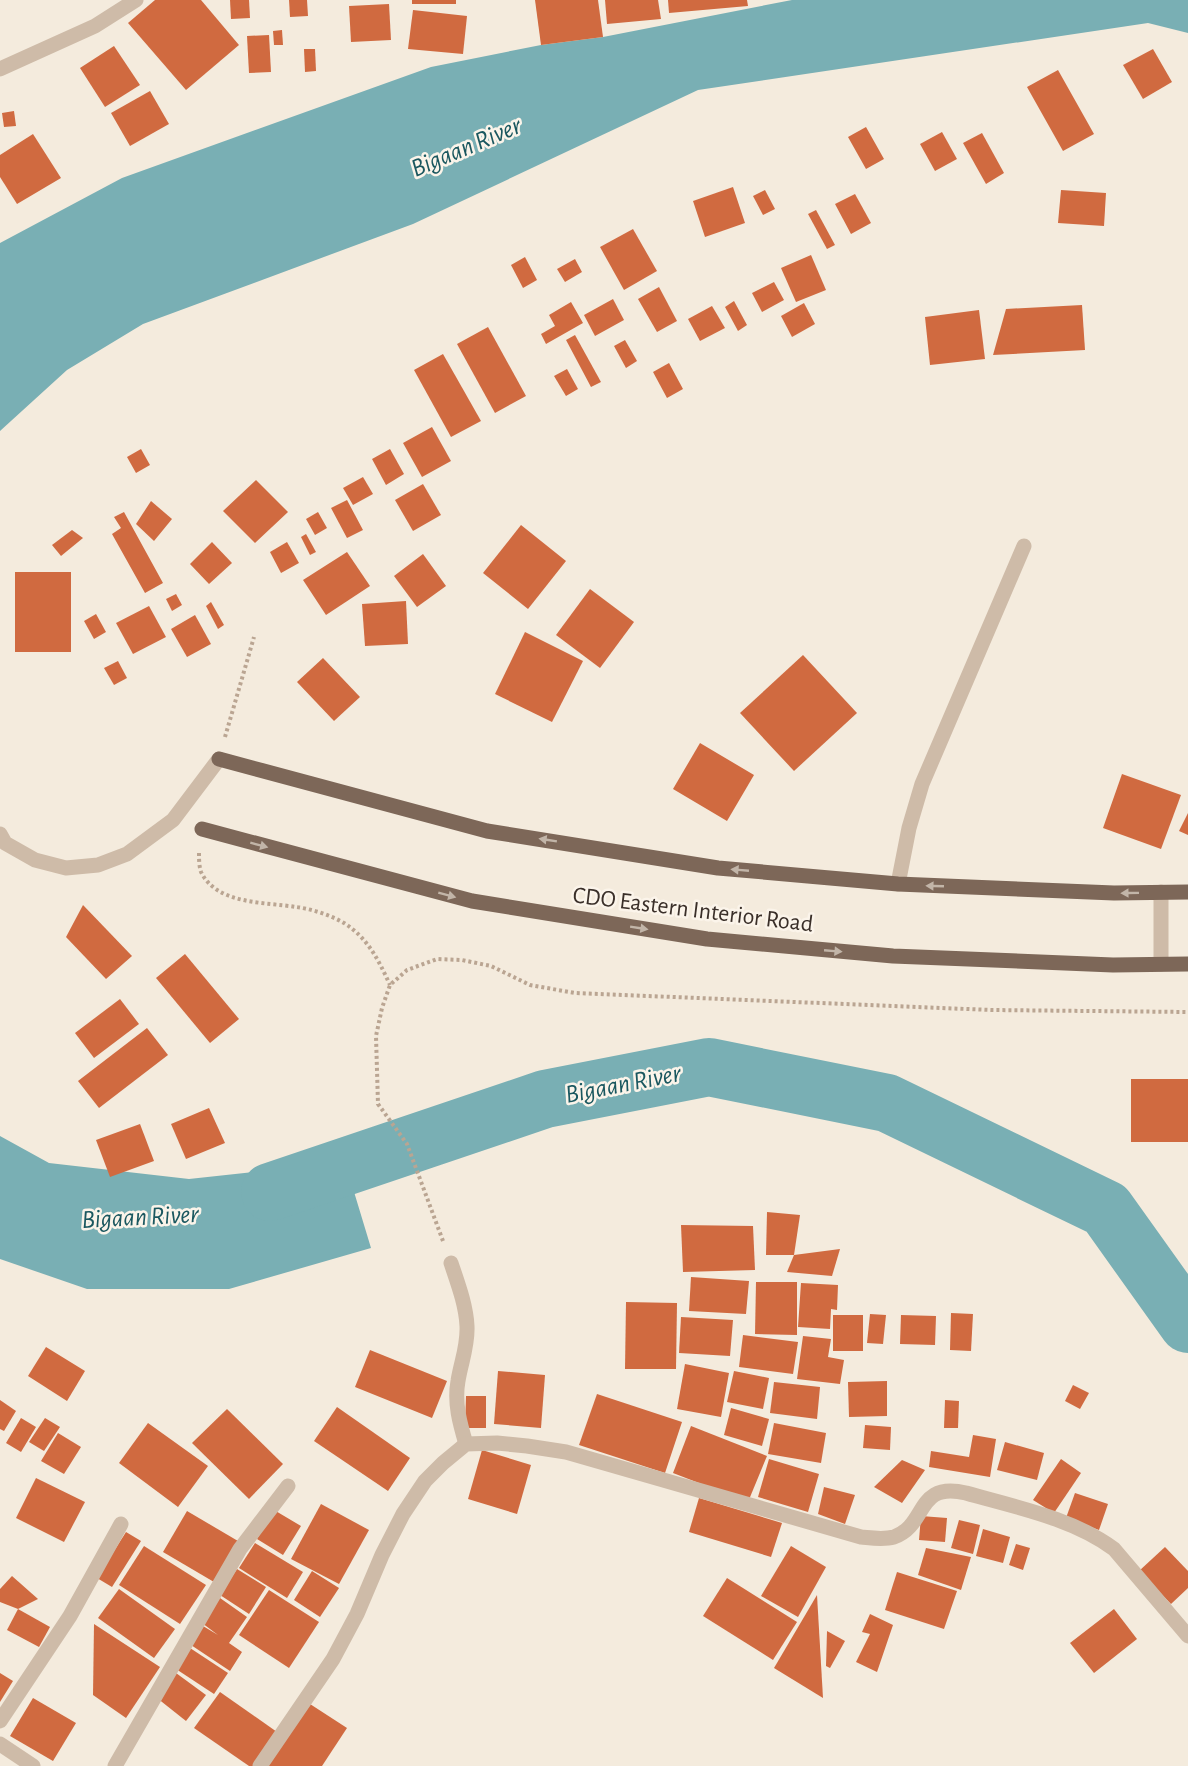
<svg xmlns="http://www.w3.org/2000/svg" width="1188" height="1766" viewBox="0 0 1188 1766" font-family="'Alegreya Sans',sans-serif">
  <rect width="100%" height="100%" fill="#f4ebdd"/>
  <g fill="#79afb4">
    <polygon points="792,0 1188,0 1188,33 1148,23 698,90 413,224 143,324 67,370 0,431 0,243 122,178 431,67 541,45 603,37"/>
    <polygon points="0,1136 49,1163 189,1179 345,1162 371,1248 229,1289 87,1289 0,1259"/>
  </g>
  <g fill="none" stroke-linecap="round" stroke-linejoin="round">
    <polyline stroke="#79afb4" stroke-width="58" points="270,1192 545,1099 709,1067 887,1103 1106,1209 1188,1324"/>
  </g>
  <g fill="#d06a40">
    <polygon points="155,0 201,0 239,45 186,90 128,23"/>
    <polygon points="230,0 249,0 250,18 231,19"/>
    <polygon points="289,0 307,0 308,16 290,17"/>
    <rect x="412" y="0" width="44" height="4"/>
    <polygon points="535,0 598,0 603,37 541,45"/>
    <polygon points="605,0 658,0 661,19 607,24"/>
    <polygon points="668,0 747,0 748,6 669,13"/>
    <polygon points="389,4 391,40 351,42 349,6"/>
    <polygon points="413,10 467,16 463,54 408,49"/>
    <polygon points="282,30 283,45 274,45 273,31"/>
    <polygon points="269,35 271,72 249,73 247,36"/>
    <polygon points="114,46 140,85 105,107 80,68"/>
    <polygon points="304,49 315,49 316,71 305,72"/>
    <polygon points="1153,49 1172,82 1143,99 1123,65"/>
    <polygon points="1058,70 1094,134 1063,151 1027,87"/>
    <polygon points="150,91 169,124 130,146 111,113"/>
    <polygon points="14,111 16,126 4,127 2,113"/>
    <polygon points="866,127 884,159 866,169 848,137"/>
    <polygon points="942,132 957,159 935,171 920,144"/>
    <polygon points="982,133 1004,173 986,184 963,143"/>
    <polygon points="33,134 61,178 17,204 0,177 0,155"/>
    <polygon points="733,187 745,223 705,237 693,201"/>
    <polygon points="765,190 775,209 763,215 753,196"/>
    <polygon points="1061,190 1106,193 1104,226 1058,223"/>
    <polygon points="855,194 871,223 851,234 835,204"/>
    <polygon points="816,210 835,245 827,249 808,214"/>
    <polygon points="633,229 657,271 624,290 600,247"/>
    <polygon points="811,255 826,290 796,302 781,268"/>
    <polygon points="525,257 537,280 523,288 511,265"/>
    <polygon points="575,259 582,272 565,282 557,269"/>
    <polygon points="774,282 784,300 762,312 752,293"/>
    <polygon points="659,287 677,321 657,332 638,299"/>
    <polygon points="613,299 624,320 595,336 584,315"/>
    <polygon points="734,301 747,325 738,331 725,307"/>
    <polygon points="571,302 583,323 546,344 541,334 555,326 549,315"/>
    <polygon points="804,303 815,324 792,337 781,316"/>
    <polygon points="1082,305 1085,350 993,355 1006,309"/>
    <polygon points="712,306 725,328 700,341 688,319"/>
    <polygon points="979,310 985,359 930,365 925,317"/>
    <polygon points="488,327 526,396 495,413 457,344"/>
    <polygon points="575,335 601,382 591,387 566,340"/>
    <polygon points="625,340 637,361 626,368 614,346"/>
    <polygon points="443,354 481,421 451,437 414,370"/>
    <polygon points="669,363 683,389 667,398 653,372"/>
    <polygon points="567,369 578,389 566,396 554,376"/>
    <polygon points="432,427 451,461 422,477 403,443"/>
    <polygon points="141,449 150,465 136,473 127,457"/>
    <polygon points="390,449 404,474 386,485 372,459"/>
    <polygon points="363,477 373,494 353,505 343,488"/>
    <polygon points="256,480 288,512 255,543 223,511"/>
    <polygon points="423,484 441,515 413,531 395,500"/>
    <polygon points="347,500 363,530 347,538 331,508"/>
    <polygon points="151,501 172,519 154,541 136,524"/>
    <polygon points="124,512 163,583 145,593 112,534 121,528 114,517"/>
    <polygon points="318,512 327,528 315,535 306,519"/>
    <polygon points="521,525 566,561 528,609 483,573"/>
    <polygon points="72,530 83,538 61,556 52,545"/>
    <polygon points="306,534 316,552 310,555 301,537"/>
    <polygon points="212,542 232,563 209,584 190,564"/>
    <polygon points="287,542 299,563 281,573 270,552"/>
    <polygon points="347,552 370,586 326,615 303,580"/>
    <polygon points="423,554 446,586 417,607 394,576"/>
    <rect x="15" y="572" width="56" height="80"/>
    <polygon points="590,589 634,622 600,668 556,635"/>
    <polygon points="176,594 182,605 172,611 166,599"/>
    <polygon points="406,601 408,644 365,646 362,604"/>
    <polygon points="211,602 224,625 218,629 206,606"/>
    <polygon points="149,606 166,637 133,654 116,623"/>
    <polygon points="96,614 106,632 94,639 84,621"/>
    <polygon points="195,615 211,644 187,657 171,629"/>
    <polygon points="525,632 583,661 552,722 495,694"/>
    <polygon points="803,655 857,713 794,771 740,713"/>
    <polygon points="323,658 360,697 334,721 297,682"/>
    <polygon points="118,661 127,678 114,685 104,668"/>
    <polygon points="700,743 754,775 727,821 673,789"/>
    <polygon points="1122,774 1181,795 1161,849 1103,828"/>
    <polygon points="1188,813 1188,835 1179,831"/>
    <polygon points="83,905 132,956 106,979 66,937"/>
    <polygon points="185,954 239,1019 210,1043 156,978"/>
    <polygon points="120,999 139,1024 94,1058 75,1033"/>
    <polygon points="147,1028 168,1055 99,1108 78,1081"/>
    <rect x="1131" y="1079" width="57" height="63"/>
    <polygon points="209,1108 225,1143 186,1159 171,1124"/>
    <polygon points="140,1124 154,1161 110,1177 96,1140"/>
    <polygon points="767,1212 800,1215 794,1255 766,1255"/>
    <polygon points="681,1225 753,1226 755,1270 683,1272"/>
    <polygon points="840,1249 832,1276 787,1272 794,1255"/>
    <polygon points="691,1277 749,1281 746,1314 689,1311"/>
    <polygon points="756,1282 797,1282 797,1335 755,1334"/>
    <polygon points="801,1283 838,1285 837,1310 831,1309 830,1329 798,1327"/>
    <polygon points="626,1302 677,1303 676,1369 625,1369"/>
    <polygon points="951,1313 973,1314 971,1351 950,1350"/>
    <polygon points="870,1314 886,1315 883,1344 867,1343"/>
    <rect x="833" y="1315" width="30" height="36"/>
    <polygon points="901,1315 936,1316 935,1345 900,1344"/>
    <polygon points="681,1317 733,1320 730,1356 679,1353"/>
    <polygon points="743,1335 798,1342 793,1374 739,1367"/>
    <polygon points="803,1336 831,1339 828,1357 844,1360 840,1384 797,1379"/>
    <polygon points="46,1347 85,1371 67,1401 28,1376"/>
    <polygon points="370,1350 447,1381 432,1418 355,1387"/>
    <polygon points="685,1364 729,1373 721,1417 677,1409"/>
    <polygon points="498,1371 545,1375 541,1428 494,1424"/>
    <polygon points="734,1371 769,1378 763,1409 727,1402"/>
    <polygon points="887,1381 887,1416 849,1417 848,1382"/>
    <polygon points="774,1382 820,1387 817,1419 770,1413"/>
    <polygon points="1073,1385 1089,1393 1080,1409 1065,1401"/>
    <polygon points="597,1394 682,1422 665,1473 579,1445"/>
    <polygon points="466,1396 486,1396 486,1428 465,1428"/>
    <polygon points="0,1400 16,1411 4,1431 0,1429"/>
    <polygon points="945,1400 959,1401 958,1428 944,1428"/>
    <polygon points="337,1407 410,1458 388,1491 314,1441"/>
    <polygon points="731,1408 769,1419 762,1446 724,1435"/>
    <polygon points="227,1409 283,1464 249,1499 192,1443"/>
    <polygon points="21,1418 36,1427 21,1452 6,1443"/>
    <polygon points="45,1418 60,1427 44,1451 29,1442"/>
    <polygon points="148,1423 208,1466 178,1507 119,1463"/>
    <polygon points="774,1423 826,1433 821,1463 768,1454"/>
    <polygon points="865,1425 891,1427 890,1450 863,1448"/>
    <polygon points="691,1426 767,1456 748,1502 673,1473"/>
    <polygon points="58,1433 81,1447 64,1474 41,1461"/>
    <polygon points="973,1435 996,1439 990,1477 929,1467 931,1451 969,1457"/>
    <polygon points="1005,1442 1044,1453 1037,1480 997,1470"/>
    <polygon points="482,1450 531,1465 517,1514 468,1499"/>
    <polygon points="769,1459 819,1474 808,1512 758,1497"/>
    <polygon points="1061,1459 1081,1473 1054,1513 1033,1500"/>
    <polygon points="902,1460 925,1470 902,1503 874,1487"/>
    <polygon points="36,1478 85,1502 64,1542 16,1518"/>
    <polygon points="824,1487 855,1495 845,1524 818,1514"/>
    <polygon points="1075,1493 1108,1504 1099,1530 1066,1518"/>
    <polygon points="699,1498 782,1523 771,1557 689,1532"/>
    <polygon points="321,1504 369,1530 339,1584 291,1559"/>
    <polygon points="274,1510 301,1526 283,1555 257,1539"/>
    <polygon points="187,1511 238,1541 214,1582 163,1552"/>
    <polygon points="921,1516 947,1518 945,1542 919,1540"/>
    <polygon points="959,1520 980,1525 973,1554 951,1548"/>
    <polygon points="983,1529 1010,1537 1003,1563 976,1556"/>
    <polygon points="126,1532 141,1541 112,1587 97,1578"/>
    <polygon points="255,1543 303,1572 287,1598 239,1568"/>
    <polygon points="1016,1544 1030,1548 1023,1570 1009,1565"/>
    <polygon points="144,1546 206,1585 180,1624 119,1585"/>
    <polygon points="791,1546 826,1567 798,1617 761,1596"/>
    <polygon points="1165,1547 1188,1571 1188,1588 1171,1604 1139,1571"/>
    <polygon points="926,1548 971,1557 961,1590 918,1575"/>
    <polygon points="237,1569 266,1587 249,1614 220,1595"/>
    <polygon points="312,1571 339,1588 320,1617 294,1600"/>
    <polygon points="897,1572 957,1591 944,1629 885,1610"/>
    <polygon points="12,1576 38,1599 18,1609 0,1602 0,1589"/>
    <polygon points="727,1578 797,1622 773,1660 703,1616"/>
    <polygon points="119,1589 175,1629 154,1658 98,1618"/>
    <polygon points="269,1590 319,1622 289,1668 239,1635"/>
    <polygon points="817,1595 823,1698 774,1668"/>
    <polygon points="220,1598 247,1617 229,1643 242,1652 230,1671 191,1645 203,1626 218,1635 202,1623"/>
    <polygon points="18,1609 50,1627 39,1647 7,1630"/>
    <polygon points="1114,1609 1137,1639 1094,1673 1070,1643"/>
    <polygon points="870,1614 893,1625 877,1672 856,1662 870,1634 862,1632"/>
    <polygon points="94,1624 160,1667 126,1718 93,1695"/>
    <polygon points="827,1631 845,1641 830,1668 826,1666"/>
    <polygon points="190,1648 228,1673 214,1694 176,1669"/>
    <polygon points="0,1673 13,1681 0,1702"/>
    <polygon points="176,1673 206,1695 186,1721 157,1698"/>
    <polygon points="220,1692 277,1732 253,1766 249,1766 194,1728"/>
    <polygon points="33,1698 76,1723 53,1761 10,1736"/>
    <polygon points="310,1704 347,1728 322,1766 268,1766"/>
  </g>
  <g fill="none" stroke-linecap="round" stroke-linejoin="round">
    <g stroke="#baa592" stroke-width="4" stroke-dasharray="3 3" stroke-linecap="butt">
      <polyline points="225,737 254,637"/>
      <path d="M199 853C199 859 199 866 201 872 217 905 266 902 296 907 312 909 330 915 344 923 368 938 379 961 390 985"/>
      <polyline points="443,1241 407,1144 378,1104 376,1036 382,1008 390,985 407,970 437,959 462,960 491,966 530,985 575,993 991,1010 1188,1012"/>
    </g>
    <g stroke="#cebba8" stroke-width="15">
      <polyline points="0,69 95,26 136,0"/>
      <polyline points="0,834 5,843 35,860 66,868 98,865 127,854 173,820 219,759"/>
      <polyline points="898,884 909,828 922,784 1024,546"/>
      <polyline points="1161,892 1161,964"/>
      <path d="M451 1263C458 1284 466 1305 467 1326 468 1346 461 1362 458 1381 454 1403 460 1424 466 1444"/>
      <polyline points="0,1721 70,1616 121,1524"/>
      <polyline points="0,1744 33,1766"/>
      <polyline points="115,1766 240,1549 288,1486"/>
      <path d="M260 1766 333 1659 357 1614 382 1555 403 1514 425 1481 443 1463 466 1444 497 1443 527 1446 566 1452 861 1537C872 1538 883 1540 894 1537 928 1525 915 1481 966 1493 1015 1507 1072 1518 1114 1549L1188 1636"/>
    </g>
    <g stroke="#7d6758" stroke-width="15">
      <polyline points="219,759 487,831 718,868 898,884 1114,893 1188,892"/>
      <polyline points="202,829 472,901 707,939 893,956 1113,965 1188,964"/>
    </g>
  </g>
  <defs><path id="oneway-solid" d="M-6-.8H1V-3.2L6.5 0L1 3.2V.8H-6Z" transform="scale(1.5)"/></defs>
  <g fill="#c2b5a8">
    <use href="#oneway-solid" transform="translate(548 840) rotate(-171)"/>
    <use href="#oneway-solid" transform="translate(259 845) rotate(15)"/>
    <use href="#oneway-solid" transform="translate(740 870) rotate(-175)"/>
    <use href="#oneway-solid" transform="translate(935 886) rotate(-178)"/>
    <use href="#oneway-solid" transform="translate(1130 893) rotate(179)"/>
    <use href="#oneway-solid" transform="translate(447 895) rotate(15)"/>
    <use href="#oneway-solid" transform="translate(639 928) rotate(9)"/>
    <use href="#oneway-solid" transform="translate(833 951) rotate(5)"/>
  </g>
  <g text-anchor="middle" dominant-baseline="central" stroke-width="5" stroke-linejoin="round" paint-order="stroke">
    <g font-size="24" fill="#3a2f29" stroke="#fbf4ea">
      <text transform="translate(693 910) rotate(7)">CDO Eastern Interior Road</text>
    </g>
    <g font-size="26" font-style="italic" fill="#1a575f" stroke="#fbf4ea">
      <text transform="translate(466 147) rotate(-23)">Bigaan River</text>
      <text transform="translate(623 1084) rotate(-11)">Bigaan River</text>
      <text transform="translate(140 1217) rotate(-3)">Bigaan River</text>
    </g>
  </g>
</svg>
